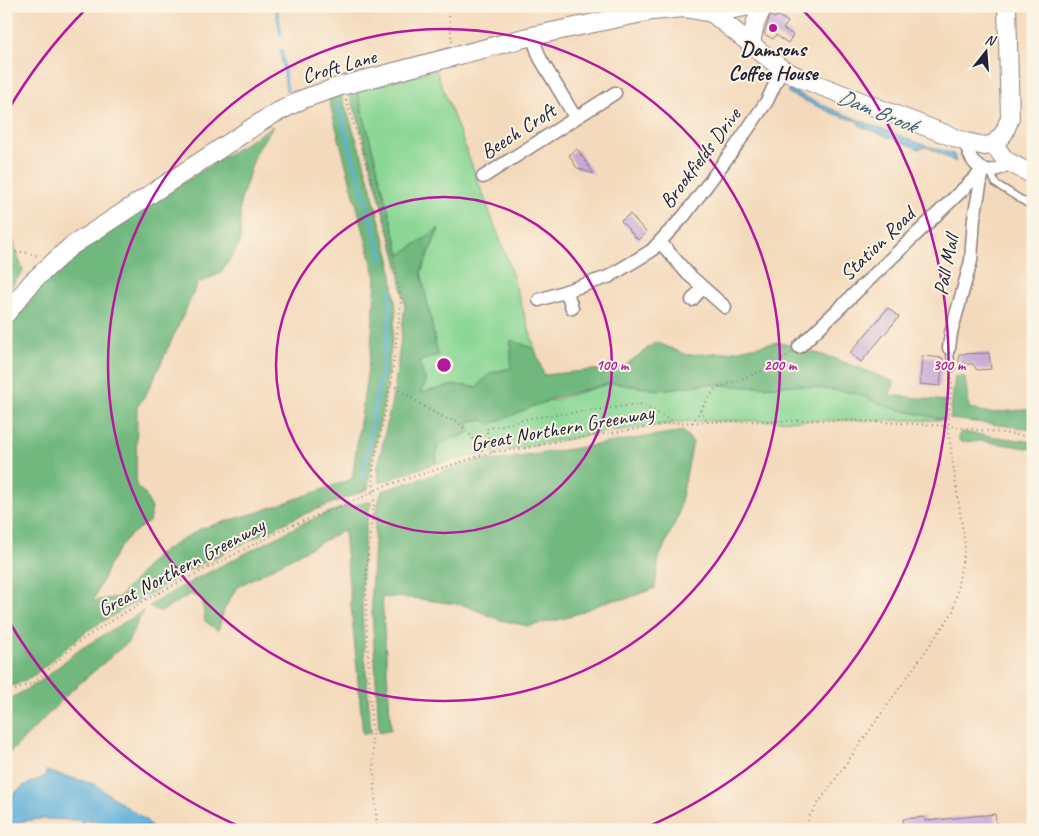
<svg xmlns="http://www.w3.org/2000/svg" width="1039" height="836" viewBox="0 0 1039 836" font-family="Caveat,sans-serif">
  <rect width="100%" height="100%" fill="#fcf5e5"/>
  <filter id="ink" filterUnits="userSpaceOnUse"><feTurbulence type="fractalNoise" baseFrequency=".02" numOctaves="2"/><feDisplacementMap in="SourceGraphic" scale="10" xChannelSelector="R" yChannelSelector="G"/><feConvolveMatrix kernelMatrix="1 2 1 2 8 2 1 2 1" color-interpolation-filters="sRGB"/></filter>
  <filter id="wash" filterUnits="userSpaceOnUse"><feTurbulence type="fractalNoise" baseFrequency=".0096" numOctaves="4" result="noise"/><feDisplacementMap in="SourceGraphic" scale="20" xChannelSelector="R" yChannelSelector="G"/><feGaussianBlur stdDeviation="1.12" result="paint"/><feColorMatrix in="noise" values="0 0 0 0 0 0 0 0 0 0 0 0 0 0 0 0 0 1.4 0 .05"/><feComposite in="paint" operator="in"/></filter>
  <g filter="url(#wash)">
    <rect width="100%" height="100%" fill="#f4dabc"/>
    <g fill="#8bd795" stroke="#567c68">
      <polygon points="436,70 507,258 535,349 511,343 512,368 490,373 477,387 454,385 419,394 426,382 419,362 438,355 421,272 439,229 400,255 357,90"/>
      <polygon points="612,383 659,390 707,384 749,387 795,385 856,393 888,407 945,420 690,421 605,432 436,463 437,444 468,433 469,421 484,420"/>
    </g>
    <g fill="#70b87e" stroke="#496d5c">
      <polygon points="357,90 400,255 439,228 421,272 438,355 419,362 426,382 420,393 454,385 477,387 490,373 511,368 511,340 535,349 544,375 623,367 656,342 687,355 728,352 778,342 833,358 895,382 889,395 946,401 945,420 888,407 856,393 795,385 749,387 707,384 659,390 612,383 556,397 491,424 483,420 469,421 468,433 437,445 436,463 379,483 378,467 395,385 405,305 397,261 357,115 348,93"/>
      <path d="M341 94 363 159 390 259 396 310 383 407 372 457 368 489 297 517 191 569 85 632 31 678 6 689V325C47 273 94 241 148 206 190 178 231 152 273 126L256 152 240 203V244L221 273 198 283 149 389 137 407 136 485 144 493 152 508 149 522C114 542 109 567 93 601L119 597 158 554 202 528 259 512 352 479 371 347 376 278 328 97Z"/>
      <polygon points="6,218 23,271 6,293"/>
      <polygon points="955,376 965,377 969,408 990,413 1033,409 1033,429 950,419"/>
      <polygon points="683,431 693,442 678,516 659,558 655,588 626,599 611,600 563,619 528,626 500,620 464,605 412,598 382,597 391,730 379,732 371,593 376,511 382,491 480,460 501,460"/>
      <polygon points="961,432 1033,442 1033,449 982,441 960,442 958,436"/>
      <path d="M371 502C353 573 366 660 371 733L363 734 344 530 237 587 224 610 218 631 205 621 202 599 190 594 161 612 149 606C184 584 221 566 258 547 293 529 331 506 371 502Z"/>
      <polygon points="143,611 128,642 72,690 6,757 6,701 38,683 79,650"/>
    </g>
    <g fill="#60b0da" stroke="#41698a">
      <polygon points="788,89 836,111 921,144 954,154 956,162 927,147 919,149 860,126 857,121 834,114 788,93"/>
      <polygon points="46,771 94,784 147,821 152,827 86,820 81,823 78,820 39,819 6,824 6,799 25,785 46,776"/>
    </g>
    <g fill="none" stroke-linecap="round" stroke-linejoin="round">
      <g stroke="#60b0da" stroke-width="3">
        <polyline points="276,6 281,35"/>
        <polyline points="281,50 287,90"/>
        <polyline points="337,102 383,261"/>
        <polyline points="362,479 389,327 391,290"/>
      </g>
    </g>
    <g id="blocks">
      <g fill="#c7a8d5">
        <polygon points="777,15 788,22 783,29 793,35 788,43 776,35 773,39 764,34 770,16 775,18"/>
        <polygon points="577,149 594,174 577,168 569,155"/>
        <polygon points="630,214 646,232 638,240 621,221"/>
        <polygon points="888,308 899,317 861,362 850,353"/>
        <polygon points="989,353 991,369 977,370 973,364 959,364 959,354"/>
        <polygon points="922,356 943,358 940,386 920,384"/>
        <polygon points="995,814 997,830 986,830 986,826 903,830 903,819 924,817 925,821"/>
      </g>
    </g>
  </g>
  <g filter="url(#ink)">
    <use href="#blocks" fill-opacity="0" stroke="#8b7e7c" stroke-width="1"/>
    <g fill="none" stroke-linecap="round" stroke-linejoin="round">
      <g stroke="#8b7e7c" stroke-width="9">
        <g id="lane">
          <polyline points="990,171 996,184 1033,207"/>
          <polyline points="949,348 952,368"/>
        </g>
      </g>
      <g stroke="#8b7e7c" stroke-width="15">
        <g id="street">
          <polyline points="532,36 540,58 575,117"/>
          <path d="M966 142C971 169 987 179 1011 162"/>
          <polyline points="483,177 615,93"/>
          <polyline points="660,242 688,274 725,307"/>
          <polyline points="567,292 572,308"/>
          <polyline points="539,300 608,277 651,251 684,216 736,146 767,101 782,69"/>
          <polyline points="692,300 702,288"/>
          <polyline points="799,347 983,170"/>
          <polyline points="949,348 951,333 971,261 974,218 983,170"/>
        </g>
      </g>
      <g stroke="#8b7e7c" stroke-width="20">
        <g id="secondary">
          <polyline points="712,13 751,6"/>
          <polyline points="751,43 755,24 763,6"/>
          <polyline points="994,144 1005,160 1033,175"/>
          <polyline points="6,314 32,282 70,247 270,116 303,99 341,86 532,36 652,11 684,8 712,13 782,69 800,78 966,142 985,146 994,144 1004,133 1010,118 1007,6"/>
        </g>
      </g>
      <g stroke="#8b7e7c" stroke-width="2" stroke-dasharray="1 4" stroke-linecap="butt">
        <polyline points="448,6 452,42"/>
        <polyline points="346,100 374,189 396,268 401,302 391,384 373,468 374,502 367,562 366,616 377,830"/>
        <polyline points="6,252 24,252 38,256"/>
        <polyline points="391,384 426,408 447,419 457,421 470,434 484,454"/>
        <polyline points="700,410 707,421"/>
        <polyline points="692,423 715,389 770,368 791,353"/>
        <polyline points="493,452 486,429 531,418 641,404 675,423"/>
        <polyline points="6,694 35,682 75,644 145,600 288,527 359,499 384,486 493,452 527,448 553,442 675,423 707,422 843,420 948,426 1033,437"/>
        <polyline points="804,830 810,815 953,612 965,546 948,430 952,375"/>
      </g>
      <use href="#lane" stroke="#fff" stroke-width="6"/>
      <use href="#street" stroke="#fff" stroke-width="12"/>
      <use href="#secondary" stroke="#fff" stroke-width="18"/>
    </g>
  </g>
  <g fill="none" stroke="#b5179e" stroke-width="2.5">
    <circle cx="444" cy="365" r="168"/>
    <circle cx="444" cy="365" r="336"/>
    <path d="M243 828A505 505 0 0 1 7 618M7 112A505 505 0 0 1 87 8M801 8A505 505 0 0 1 645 828"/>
  </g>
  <circle fill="#b5179e" stroke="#fcf5e5" stroke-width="2" cx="773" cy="28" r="5"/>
  <g text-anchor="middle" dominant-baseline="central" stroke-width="4" stroke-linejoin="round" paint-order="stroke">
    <g font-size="21" font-weight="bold" fill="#22223b" stroke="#fcf5e5">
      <text x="773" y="49">Damsons<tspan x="773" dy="24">Coffee House</tspan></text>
    </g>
    <g font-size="21" fill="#22223b" stroke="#fcf5e5">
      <text transform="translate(339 66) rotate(-16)">Croft Lane</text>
      <text transform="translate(518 131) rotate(-33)">Beech Croft</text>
      <text transform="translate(700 158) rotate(-53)">Brookfields Drive</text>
      <text transform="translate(877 244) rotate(-44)">Station Road</text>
      <text transform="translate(946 265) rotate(-79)">Pall Mall</text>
      <text transform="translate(562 428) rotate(-10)">Great Northern Greenway</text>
      <text transform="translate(181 567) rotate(-28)">Great Northern Greenway</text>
    </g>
    <g font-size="22" font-style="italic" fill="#3b5b7b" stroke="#fcf5e5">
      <text transform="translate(877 111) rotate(22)">Dam Brook</text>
    </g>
  </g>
  <circle cx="444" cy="365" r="8" fill="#b5179e" stroke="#fcf5e5" stroke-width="2.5"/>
  <g font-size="15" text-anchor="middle" font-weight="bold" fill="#b5179e" stroke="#fcf5e5" stroke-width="4" stroke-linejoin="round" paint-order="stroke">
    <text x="612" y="370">100 m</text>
    <text x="780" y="370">200 m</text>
    <text x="949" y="370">300 m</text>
  </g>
  <rect width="1039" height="836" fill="none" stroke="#fcf5e5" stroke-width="25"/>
  <g transform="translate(986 52) rotate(17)" stroke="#fcf5e5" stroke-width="4" paint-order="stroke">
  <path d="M0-4L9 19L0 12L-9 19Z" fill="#22223b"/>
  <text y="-8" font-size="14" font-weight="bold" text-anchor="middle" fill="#22223b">N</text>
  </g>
</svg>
